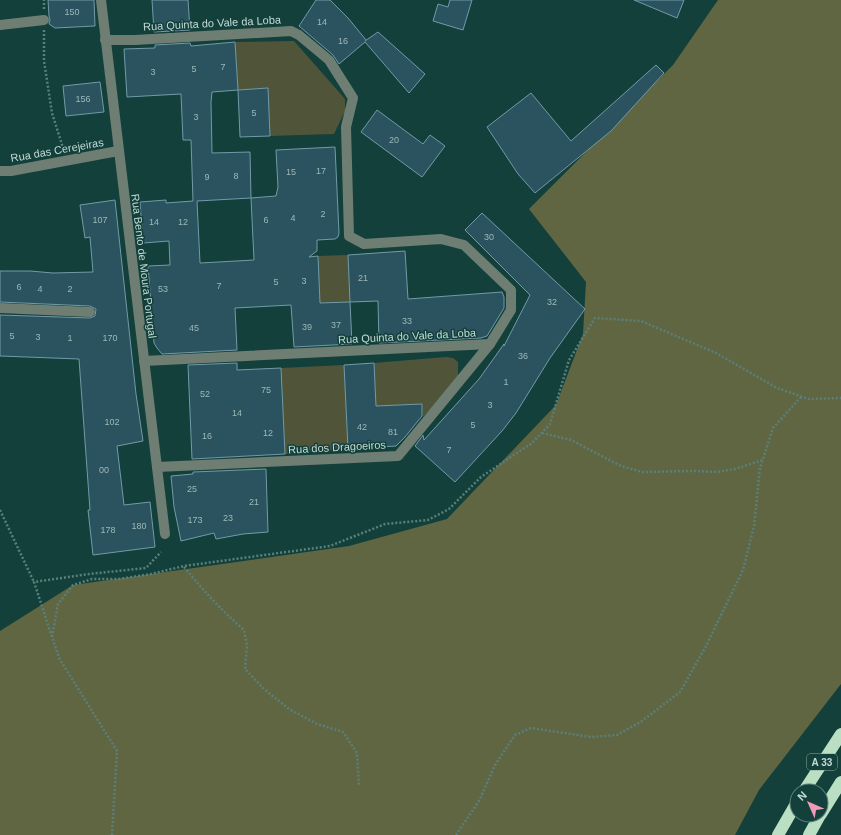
<svg xmlns="http://www.w3.org/2000/svg" width="841" height="835" viewBox="0 0 841 835" font-family="Helvetica,sans-serif">
  <rect width="100%" height="100%" fill="#13403b"/>
  <g fill="#50553a">
    <polygon points="294,41 345,99 345,111 334,134 270,136 267,88 238,90 235,42"/>
    <polygon points="348,255 350,302 320,303 318,256"/>
    <polygon points="446,357 453,358 458,362 458,375 453,384 423,417 422,404 376,406 374,363"/>
    <polygon points="344,365 348,449 285,454 281,368"/>
  </g>
  <polygon fill="#606641" points="718,0 841,0 841,684 759,790 735,835 0,835 0,631 73,585 349,546 447,519 556,405 583,334 586,282 529,209 673,65"/>
  <g fill="#2b535f" stroke="#719ba8" fill-rule="evenodd">
    <polygon points="48,0 94,0 95,26 55,28 49,24 50,20 49,16"/>
    <polygon points="152,0 188,0 190,30 154,32"/>
    <polygon points="316,0 330,0 348,18 366,40 365,41 378,32 425,74 409,93 365,42 339,64 333,55 299,26"/>
    <polygon points="450,0 472,0 463,30 433,21 438,4 448,7"/>
    <polygon points="634,0 684,0 677,18"/>
    <path d="M235 42 238 90 212 92 211 102 212 153 250 152 251 198 276 196 278 187 276 150 335 147 339 233 338 237 335 239 317 240V251L309 257 318 256 320 303 350 302 352 344 294 347 291 305 235 308 237 350 162 354 157 348 154 343 148 266 170 265 169 241 143 243 140 202 166 200V203L193 201 191 140H183L181 94 127 97 124 49 155 48V45L190 43 191 46ZM251 198 254 260 200 263 197 201Z"/>
    <polygon points="656,65 664,73 611,131 535,193 518,174 487,127 531,93 571,141"/>
    <polygon points="100,82 104,112 66,116 63,86"/>
    <polygon points="268,88 270,136 240,137 238,90"/>
    <polygon points="377,110 423,144 430,135 445,146 422,177 361,132"/>
    <polygon points="115,200 136,394 143,441 117,446 124,505 150,502 155,547 93,555 88,510 90,510 79,359 0,356 0,315 90,318 95,316 96,309 90,306 0,302 0,271 30,271 53,273 93,272 90,237 85,238 80,205"/>
    <polygon points="482,213 585,309 550,358 516,413 502,431 455,482 415,446 423,435 424,440 479,379 504,344 504,346 530,295 465,230"/>
    <polygon points="405,251 408,299 502,292 504,297 504,308 487,336 481,338 379,343 378,301 350,302 348,255"/>
    <polygon points="237,363 237,370 281,368 285,454 192,459 188,365"/>
    <polygon points="374,363 376,406 422,404 422,416 405,437 396,446 348,449 344,365"/>
    <polygon points="266,469 268,532 243,534 216,539 214,533 181,541 174,507 171,476 193,474 193,472"/>
  </g>
  <g fill="none" stroke-linecap="round" stroke-linejoin="round">
    <g stroke="#5b7f7a" stroke-width="2.5" stroke-dasharray="2 2" stroke-linecap="butt">
      <polyline points="44,9 44,0"/>
      <polyline points="44,30 44,61 52,113 64,151"/>
      <polyline points="542,433 571,440 621,466 642,472 693,471 717,472 735,469 763,460"/>
      <polyline points="0,510 34,582"/>
      <path d="M184 567C203 590 222 611 244 630L247 645 245 669 265 690 289 709 317 724 343 732 357 753 359 786"/>
      <polyline points="52,637 58,604 73,585 92,579 119,579 151,574 184,566 330,546 385,524 428,520 449,509 481,477 532,443 550,424 569,360 595,318 641,321 716,353 777,388 809,399 841,398"/>
      <polyline points="112,835 117,751 59,658 34,582 89,574 146,568 161,552"/>
      <polyline points="456,835 479,801 495,765 515,735 531,728 591,737 617,735 642,721 680,692 705,648 743,570 754,526 760,468 773,428 802,396"/>
    </g>
    <g stroke="#6f7e72" stroke-width="10">
      <path d="M101 0C121 178 145 356 165 534"/>
      <polyline points="0,25 44,20"/>
      <polyline points="105,40 135,40 291,31 299,35 329,60 353,98 346,127 349,236 364,244 441,239 464,245 511,290 511,310 490,344 398,456 157,467"/>
      <polyline points="0,171 11,171 118,151"/>
      <polyline points="0,308 90,312"/>
      <polyline points="144,361 490,344"/>
    </g>
    <g stroke="#bbdfc2" stroke-width="12">
      <polyline points="804,791 841,734"/>
      <polyline points="821,814 841,782"/>
      <polyline points="778,835 797,802"/>
      <polyline points="809,835 820,815"/>
    </g>
  </g>
  <g text-anchor="middle" dominant-baseline="central" stroke-width="3" stroke-linejoin="round" paint-order="stroke">
    <g font-size="9" fill="#9cb8b8">
      <text x="72" y="12">150</text>
      <text x="322" y="22">14</text>
      <text x="343" y="41">16</text>
      <text x="223" y="67">7</text>
      <text x="194" y="69">5</text>
      <text x="153" y="72">3</text>
      <text x="83" y="99">156</text>
      <text x="254" y="113">5</text>
      <text x="196" y="117">3</text>
      <text x="394" y="140">20</text>
      <text x="321" y="171">17</text>
      <text x="291" y="172">15</text>
      <text x="236" y="176">8</text>
      <text x="207" y="177">9</text>
      <text x="323" y="214">2</text>
      <text x="293" y="218">4</text>
      <text x="100" y="220">107</text>
      <text x="266" y="220">6</text>
      <text x="154" y="222">14</text>
      <text x="183" y="222">12</text>
      <text x="489" y="237">30</text>
      <text x="363" y="278">21</text>
      <text x="304" y="281">3</text>
      <text x="276" y="282">5</text>
      <text x="219" y="286">7</text>
      <text x="19" y="287">6</text>
      <text x="40" y="289">4</text>
      <text x="70" y="289">2</text>
      <text x="163" y="289">53</text>
      <text x="552" y="302">32</text>
      <text x="407" y="321">33</text>
      <text x="336" y="325">37</text>
      <text x="307" y="327">39</text>
      <text x="194" y="328">45</text>
      <text x="12" y="336">5</text>
      <text x="38" y="337">3</text>
      <text x="70" y="338">1</text>
      <text x="110" y="338">170</text>
      <text x="523" y="356">36</text>
      <text x="506" y="382">1</text>
      <text x="266" y="390">75</text>
      <text x="205" y="394">52</text>
      <text x="490" y="405">3</text>
      <text x="237" y="413">14</text>
      <text x="112" y="422">102</text>
      <text x="473" y="425">5</text>
      <text x="362" y="427">42</text>
      <text x="393" y="432">81</text>
      <text x="268" y="433">12</text>
      <text x="207" y="436">16</text>
      <text x="449" y="450">7</text>
      <text x="104" y="470">00</text>
      <text x="192" y="489">25</text>
      <text x="254" y="502">21</text>
      <text x="228" y="518">23</text>
      <text x="195" y="520">173</text>
      <text x="139" y="526">180</text>
      <text x="108" y="530">178</text>
    </g>
    <rect fill="#13403b" stroke="#8eaba7" stroke-width="1" x="807" y="754" width="30" height="16" rx="3"/>
    <g font-size="10" font-weight="bold" fill="#c2d9d5">
      <text x="822" y="762">A 33</text>
    </g>
    <g font-size="11" fill="#c2d9d5" stroke="#13403b">
      <text transform="translate(212 23) rotate(-3)">Rua Quinta do Vale da Loba</text>
      <text transform="translate(57 150) rotate(-10)">Rua das Cerejeiras</text>
      <text transform="translate(144 266) rotate(83)">Rua Bento de Moura Portugal</text>
      <text transform="translate(407 336) rotate(-3)">Rua Quinta do Vale da Loba</text>
      <text transform="translate(337 447) rotate(-3)">Rua dos Dragoeiros</text>
    </g>
  </g>
  <g transform="translate(809 803) rotate(315)"><circle r="19" fill="#13403b" stroke="#597d79"/>
  <path d="M0-3L7 15L0 10L-7 15Z" fill="#f09ab7"/>
  <text y="-6" font-size="11" font-weight="bold" text-anchor="middle" fill="#c2d9d5">N</text>
  </g>
</svg>
